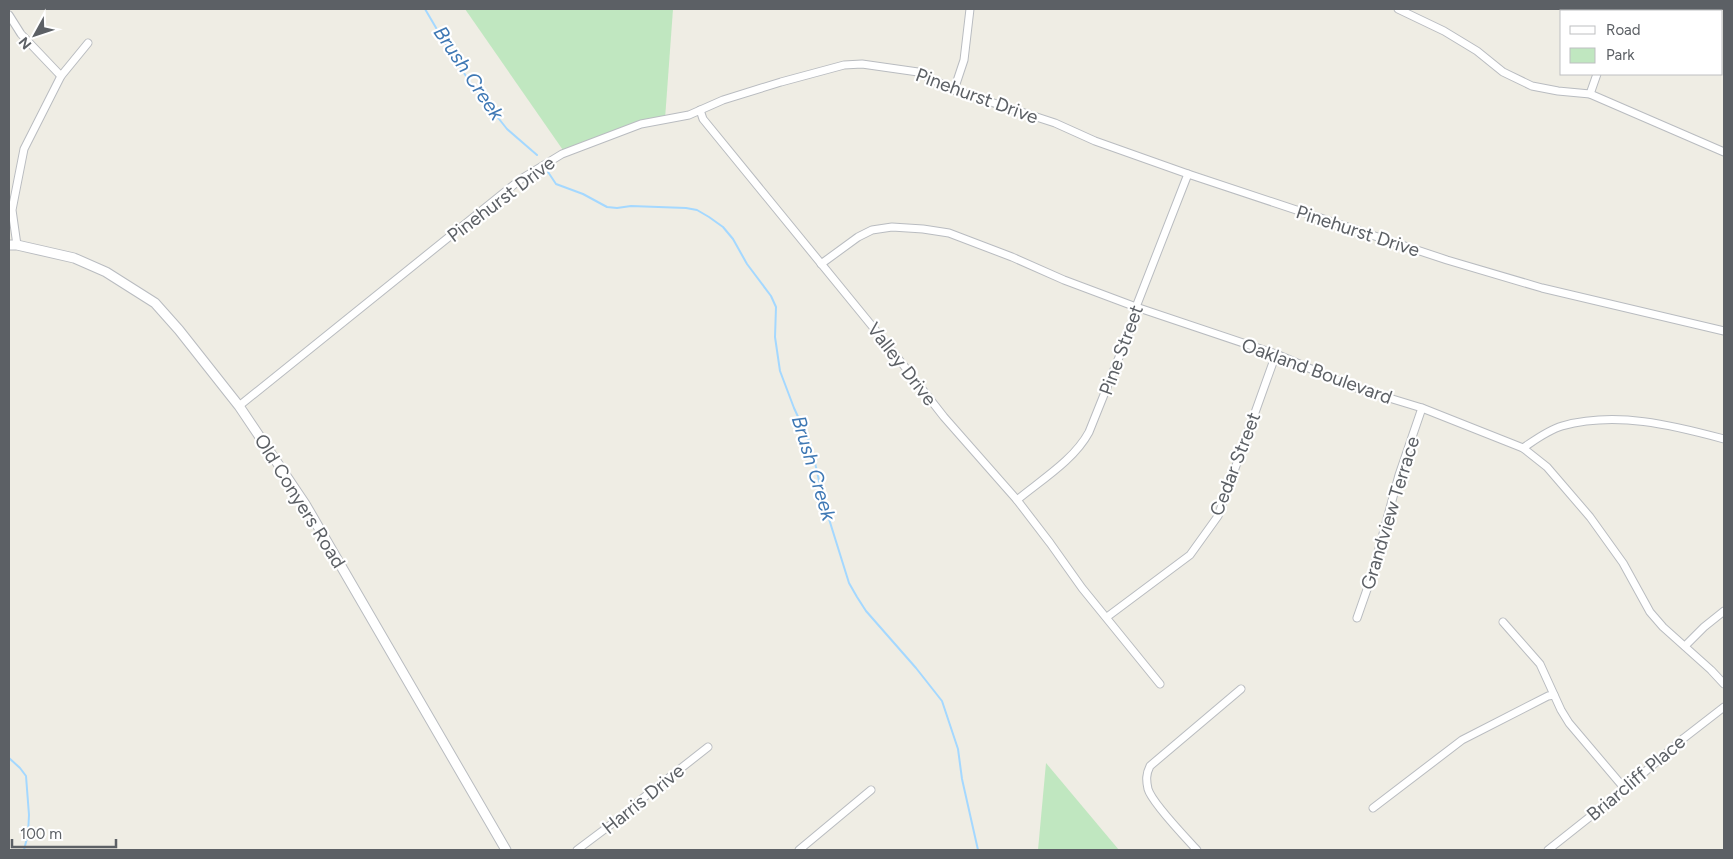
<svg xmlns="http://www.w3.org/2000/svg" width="1733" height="859" viewBox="0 0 1733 859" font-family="Figtree,sans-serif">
  <rect width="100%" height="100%" fill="#efede4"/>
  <g fill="#c0e7c0">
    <polygon points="465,9 673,9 665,119 565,153"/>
    <polygon points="1046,763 1119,850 1038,850"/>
  </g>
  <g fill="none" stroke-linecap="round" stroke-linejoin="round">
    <g stroke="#a4d8ff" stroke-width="2">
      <polyline points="425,9 452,55 472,85 507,129 537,155"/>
      <polyline points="548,172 556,184 583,194 607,207 617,208 631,206 686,208 697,210 709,217 723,227 733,239 747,264 771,296 776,307 775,337 780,371 794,408 811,445 824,503 849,583 857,597 866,611 916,668 942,701 958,749 962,779 978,850"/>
      <polyline points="9,758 20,768 26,776 29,815 28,834 24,850"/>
    </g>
    <g stroke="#b9bcc0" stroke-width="9">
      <g id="minor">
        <polyline points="1398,9 1444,31 1477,51 1503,72 1532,86 1558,91 1590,94 1724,152"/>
        <polyline points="1612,11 1612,9"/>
        <polyline points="9,15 21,34 61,76"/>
        <polyline points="954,90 964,60 970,9"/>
        <polyline points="1590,94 1597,74"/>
        <polyline points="700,110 703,119 890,348 944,417 1017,500 1050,543 1082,588 1160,684"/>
        <polyline points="17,245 12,210 24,149 61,76 88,43"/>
        <polyline points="821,264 858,237 872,230 892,227 923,229 949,233 1012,257 1064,280 1136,307 1276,354 1353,387 1422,408 1523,448 1547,467 1590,517 1623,563 1650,612 1663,627 1711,670 1724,684"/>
        <polyline points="239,406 521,179 562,154 641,124 689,115 723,100 781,82 844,65 862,64 918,72 954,90 1055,123 1095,141 1188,174 1447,260 1542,288 1724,331"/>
        <path d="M1523 448C1535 440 1548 430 1562 426 1616 411 1672 425 1724 439"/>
        <path d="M1017 500C1041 480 1074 460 1089 432L1134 320 1136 307 1188 174"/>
        <polyline points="1107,617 1190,555 1218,516 1276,354"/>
        <polyline points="1357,618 1371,578 1399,475 1422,408"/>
        <polyline points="1503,622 1540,664 1561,710 1569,723 1625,789"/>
        <polyline points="1685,646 1704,627 1724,611"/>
        <polyline points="1373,808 1462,740 1548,696 1554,695"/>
        <polyline points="577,850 633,808 638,802 708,747"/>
        <polyline points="799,850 871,790"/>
        <path d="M1197 850C1186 838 1152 803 1148 789 1146 780 1146 774 1150 766L1241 689"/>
        <polyline points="1548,850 1625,789 1684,738 1724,707"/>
      </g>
    </g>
    <g stroke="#b9bcc0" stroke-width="11">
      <polyline id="tertiary" points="9,245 17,245 74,258 106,272 155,303 179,330 239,406 305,504 506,850"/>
    </g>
    <use href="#minor" stroke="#fff" stroke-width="7"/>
    <use href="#tertiary" stroke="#fff" stroke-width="9"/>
  </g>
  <g text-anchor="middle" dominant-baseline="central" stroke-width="4.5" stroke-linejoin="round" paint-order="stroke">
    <g font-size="19" fill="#5c6065" stroke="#fff">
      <text transform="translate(977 96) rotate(20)">Pinehurst Drive</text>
      <text transform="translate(501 199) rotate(-37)">Pinehurst Drive</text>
      <text transform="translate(1358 231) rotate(18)">Pinehurst Drive</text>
      <text transform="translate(1121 350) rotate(-70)">Pine Street</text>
      <text transform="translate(902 364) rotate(52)">Valley Drive</text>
      <text transform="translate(1317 371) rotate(20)">Oakland Boulevard</text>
      <text transform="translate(1235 464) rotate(-69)">Cedar Street</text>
      <text transform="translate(300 501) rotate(58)">Old Conyers Road</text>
      <text transform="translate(1390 513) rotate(-73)">Grandview Terrace</text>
      <text transform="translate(1636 778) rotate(-40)">Briarcliff Place</text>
      <text transform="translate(643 799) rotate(-39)">Harris Drive</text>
    </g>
    <g font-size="20" font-style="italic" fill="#3e78b4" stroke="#fff">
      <text transform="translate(469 73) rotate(56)">Brush Creek</text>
      <text transform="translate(814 468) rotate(73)">Brush Creek</text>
    </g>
  </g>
  <rect width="1733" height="859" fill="none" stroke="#5c6065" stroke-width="20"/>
  <rect x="1560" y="10" width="162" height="65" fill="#ffffff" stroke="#bebfc1"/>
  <rect x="1570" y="26" width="25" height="8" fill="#ffffff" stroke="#bebfc1"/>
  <text x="1606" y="35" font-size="15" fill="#5c6065">Road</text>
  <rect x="1570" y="48" width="25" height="15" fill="#c0e7c0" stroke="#bebfc1"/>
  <text x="1606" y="60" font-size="15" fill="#5c6065">Park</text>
  <g transform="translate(35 35) rotate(230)" stroke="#ffffff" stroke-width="4" paint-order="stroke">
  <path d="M0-4L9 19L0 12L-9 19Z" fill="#5c6065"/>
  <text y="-8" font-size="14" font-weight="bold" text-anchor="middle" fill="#5c6065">N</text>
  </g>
  <path d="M12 839v8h104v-8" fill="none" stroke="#5c6065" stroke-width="2.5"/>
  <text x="20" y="839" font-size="15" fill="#5c6065" stroke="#ffffff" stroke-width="4" paint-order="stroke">100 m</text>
</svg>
